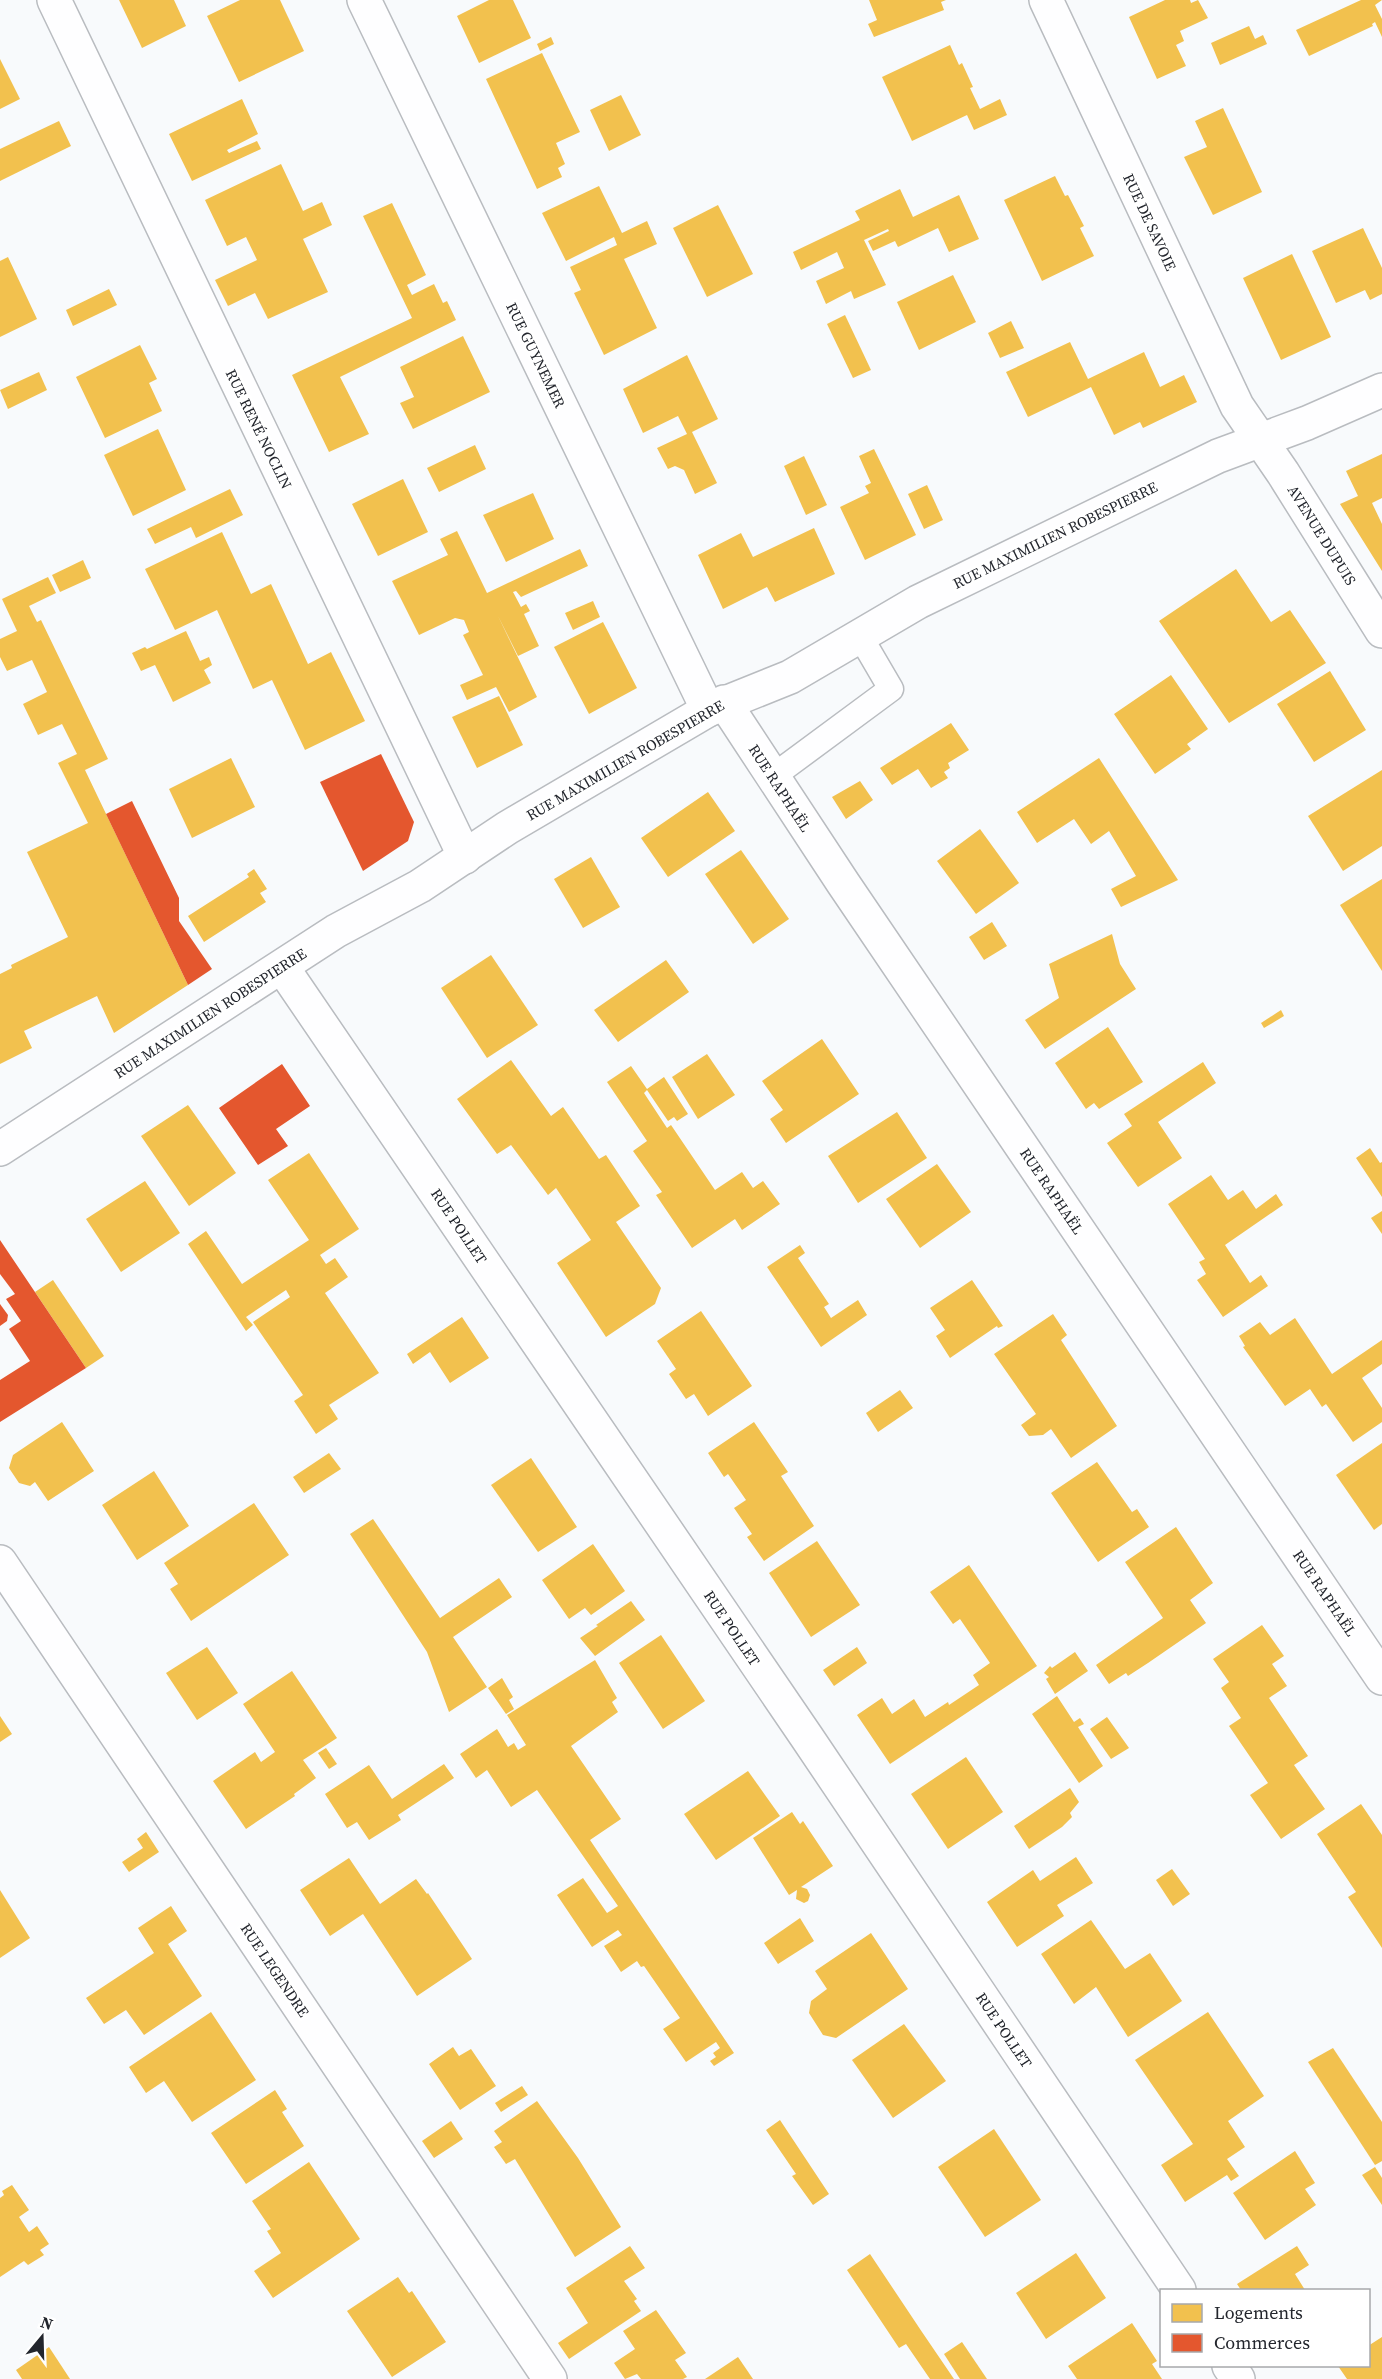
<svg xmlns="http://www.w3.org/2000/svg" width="1382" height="2379" viewBox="0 0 1382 2379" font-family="'Source Serif 4',serif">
  <rect width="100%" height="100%" fill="#f8fafc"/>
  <g fill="#f2c14e">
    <polygon points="119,0 174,0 186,26 142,48"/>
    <polygon points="240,0 280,0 304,51 239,82 207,16"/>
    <polygon points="489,0 513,0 531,38 479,63 457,16"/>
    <polygon points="869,0 946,0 941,2 944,10 874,37 868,24 877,20"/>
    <polygon points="1165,0 1190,0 1191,3 1198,0 1208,18 1180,31 1184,41 1176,45 1186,66 1157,79 1129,17"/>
    <polygon points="1361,0 1382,0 1375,5 1382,19 1382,37 1375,22 1372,24 1373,26 1309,56 1296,30"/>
    <polygon points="1249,26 1255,39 1263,35 1267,44 1220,65 1211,43"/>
    <polygon points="551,37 554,44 540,51 537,44"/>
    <polygon points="950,45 959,65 962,63 973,87 970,88 980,109 1000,99 1007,115 974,130 967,115 912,141 882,77"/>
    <polygon points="542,53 580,132 556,143 565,164 558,168 562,177 537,189 486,79"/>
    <polygon points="0,59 20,99 0,109"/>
    <polygon points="621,95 641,135 609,151 590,110"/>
    <polygon points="242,99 258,134 227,150 229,153 257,141 261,149 192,181 169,134"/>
    <polygon points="1223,108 1262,192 1213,215 1184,157 1207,147 1195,121"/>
    <polygon points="59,121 71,146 0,181 0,149"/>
    <polygon points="281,164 303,211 322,202 332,225 303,239 328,292 268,319 255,293 228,306 215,280 257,260 246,237 227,246 205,200"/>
    <polygon points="1055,176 1065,196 1068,195 1084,226 1080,228 1094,256 1042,281 1004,200"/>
    <polygon points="599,186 622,233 647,221 657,244 624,259 657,328 604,355 574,293 581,290 570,267 617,245 614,237 566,261 542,213"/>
    <polygon points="900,189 913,217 959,195 979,239 949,252 938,228 898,247 895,241 873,251 868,241 889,231 888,229 864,240 886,285 854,299 851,291 826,304 816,281 844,268 837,252 801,270 793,252 860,220 855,211"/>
    <polygon points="392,203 426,275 407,285 412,295 434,284 443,303 447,301 456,320 340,377 369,434 329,452 292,375 412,318 363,216"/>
    <polygon points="718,205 753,274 707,297 673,228"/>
    <polygon points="1363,228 1382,268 1382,294 1370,300 1365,290 1336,303 1312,251"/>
    <polygon points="1292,254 1331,337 1281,360 1243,278"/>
    <polygon points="8,257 37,319 0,337 0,261"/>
    <polygon points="953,275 976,322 919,350 897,302"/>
    <polygon points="109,289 117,305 73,326 66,310"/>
    <polygon points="845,315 871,370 853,378 827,324"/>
    <polygon points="1011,321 1024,348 1000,358 988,333"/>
    <polygon points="463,336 490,392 413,429 400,403 414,397 400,367"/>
    <polygon points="1070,342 1088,379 1144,352 1160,387 1184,375 1197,402 1143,428 1140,422 1114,435 1091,387 1028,417 1006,372"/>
    <polygon points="140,345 157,379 149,383 162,411 105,438 76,377"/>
    <polygon points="687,355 718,419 692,432 717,483 695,494 684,470 675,466 668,469 657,448 687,434 678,416 643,433 623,389"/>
    <polygon points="39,372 47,390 8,409 0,390"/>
    <polygon points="158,429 186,490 133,516 104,455"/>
    <polygon points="475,445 486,469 439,492 427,468"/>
    <polygon points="874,449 916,535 865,560 840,507 869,493 865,486 871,483 859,456"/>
    <polygon points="1382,454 1382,498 1372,503 1382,524 1382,571 1340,504 1358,496 1346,471"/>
    <polygon points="804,456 827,505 806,515 784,466"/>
    <polygon points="403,479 428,532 378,556 352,504"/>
    <polygon points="927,485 943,520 924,529 908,494"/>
    <polygon points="230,489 243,515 196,538 191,527 155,544 147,529"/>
    <polygon points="533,493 554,539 506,562 483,515"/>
    <polygon points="814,528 835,574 775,602 767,587 723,609 698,555 741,533 753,557"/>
    <polygon points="457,531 487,593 580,549 588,566 521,597 516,591 513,592 521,607 526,604 530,611 524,614 539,646 518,656 498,616 537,697 509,712 496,687 467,700 460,685 483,675 463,635 469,632 464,620 455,618 419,635 392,581 448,555 440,539"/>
    <polygon points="222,532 251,594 271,584 308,664 331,652 365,721 305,750 272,680 253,689 217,610 175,630 145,569"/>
    <polygon points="83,560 91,578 60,592 52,575"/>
    <polygon points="1236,569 1271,622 1290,610 1326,663 1229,723 1159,621"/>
    <polygon points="48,577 56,593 29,606 37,622 41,620 108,759 85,770 188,985 114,1033 97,996 24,1031 32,1048 0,1064 0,974 12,968 11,965 68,937 27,852 88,823 58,763 77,754 62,724 38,735 23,704 47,692 32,660 7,671 0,657 0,639 17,631 2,599"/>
    <polygon points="593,601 600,617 573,630 565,613"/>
    <polygon points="603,622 637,688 589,714 554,647"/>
    <polygon points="186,631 200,661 209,657 212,665 204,670 211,683 173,702 155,665 141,671 132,653 145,647 147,649"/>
    <polygon points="1330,671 1366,730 1314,762 1277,704"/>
    <polygon points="1171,675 1208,729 1187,744 1191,749 1155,774 1114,714"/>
    <polygon points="499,696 523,745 477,768 452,717"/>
    <polygon points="951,723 969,750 948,763 950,768 944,772 948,778 931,788 918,769 892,785 880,768"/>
    <polygon points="231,758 255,807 192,838 169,789"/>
    <polygon points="1099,758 1178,880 1121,907 1111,889 1136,876 1109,831 1091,844 1074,819 1037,843 1017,812"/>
    <polygon points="1382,770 1382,846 1343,871 1308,816"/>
    <polygon points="860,781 873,800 846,819 832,797"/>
    <polygon points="708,792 735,831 668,877 641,838"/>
    <polygon points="980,829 1019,883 976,914 937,861"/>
    <polygon points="741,850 789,919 753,944 705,874"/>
    <polygon points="591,857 620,907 583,928 554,879"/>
    <polygon points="254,869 267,889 260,893 266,902 204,942 188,916 249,877 247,874"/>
    <polygon points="1382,879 1382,971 1340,905"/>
    <polygon points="992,922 1007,946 984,960 969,937"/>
    <polygon points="1112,934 1120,964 1136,989 1045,1049 1025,1020 1059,998 1049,964"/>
    <polygon points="491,955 538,1025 487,1058 441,988"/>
    <polygon points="666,960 689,992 618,1042 594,1010"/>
    <polygon points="1281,1010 1284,1016 1264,1028 1261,1023"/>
    <polygon points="1108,1027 1143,1082 1099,1109 1094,1103 1086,1109 1055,1063"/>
    <polygon points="822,1039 859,1094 786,1143 770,1119 783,1110 762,1081"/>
    <polygon points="707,1054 735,1095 698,1119 672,1077"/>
    <polygon points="511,1060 551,1116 563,1107 599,1159 606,1155 640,1206 616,1222 661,1288 655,1304 606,1337 557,1263 591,1240 556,1188 548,1195 511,1145 497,1154 457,1099"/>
    <polygon points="1203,1062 1216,1083 1158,1122 1182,1158 1138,1187 1107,1143 1132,1126 1124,1114"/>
    <polygon points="631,1066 647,1089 664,1077 688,1114 677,1121 674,1117 668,1121 647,1090 644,1093 667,1128 671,1125 715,1190 742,1172 753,1188 763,1181 780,1204 742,1230 735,1219 692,1248 656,1195 662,1192 633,1151 647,1141 607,1082"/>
    <polygon points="188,1105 236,1173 189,1206 141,1136"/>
    <polygon points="897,1112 927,1158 858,1203 828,1156"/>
    <polygon points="1370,1148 1380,1163 1382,1162 1382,1197 1356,1158"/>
    <polygon points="309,1153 359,1229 320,1255 326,1264 335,1258 348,1277 325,1293 379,1373 329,1405 338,1419 316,1434 294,1401 303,1395 253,1322 290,1297 286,1290 246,1317 253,1325 246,1331 188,1244 206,1231 242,1284 309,1240 268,1180"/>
    <polygon points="937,1164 971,1212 920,1248 886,1199"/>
    <polygon points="1211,1175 1228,1200 1243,1190 1256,1209 1276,1194 1283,1205 1225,1245 1250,1283 1261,1275 1268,1286 1223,1317 1197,1280 1206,1274 1199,1262 1205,1259 1168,1204"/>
    <polygon points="145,1181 180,1233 121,1272 86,1219"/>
    <polygon points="1382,1211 1382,1234 1371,1218"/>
    <polygon points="800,1245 805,1253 798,1258 829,1304 824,1307 831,1318 858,1300 867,1315 821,1347 767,1267"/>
    <polygon points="53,1280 104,1356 86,1368 35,1292"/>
    <polygon points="972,1280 1003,1326 998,1328 997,1326 950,1358 936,1336 945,1330 930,1308"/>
    <polygon points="701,1311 752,1386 708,1416 694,1394 686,1399 669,1374 676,1369 657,1341"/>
    <polygon points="1053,1314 1067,1335 1061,1340 1117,1426 1071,1458 1051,1429 1043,1435 1029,1436 1021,1425 1036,1414 994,1354"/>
    <polygon points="462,1317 489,1358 450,1383 430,1352 413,1364 407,1354"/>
    <polygon points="1295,1318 1332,1374 1382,1340 1382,1364 1362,1378 1382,1408 1382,1422 1353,1442 1326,1404 1322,1407 1310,1389 1285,1406 1243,1347 1245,1346 1239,1336 1260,1322 1270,1335"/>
    <polygon points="900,1390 913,1408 878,1432 866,1413"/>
    <polygon points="62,1422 94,1471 48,1501 35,1482 30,1486 19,1483 9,1468 13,1455"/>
    <polygon points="754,1422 788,1472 781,1476 814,1526 764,1561 747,1537 752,1534 734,1508 746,1500 728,1474 724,1477 708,1453"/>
    <polygon points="1382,1443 1382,1524 1374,1530 1336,1475"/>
    <polygon points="329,1453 341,1469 304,1493 293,1477"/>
    <polygon points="531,1458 577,1527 538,1552 491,1485"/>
    <polygon points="1097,1462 1132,1512 1137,1509 1149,1527 1098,1562 1051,1493"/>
    <polygon points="154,1471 189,1526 137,1560 102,1505"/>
    <polygon points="254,1503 289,1555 191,1621 170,1589 178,1584 164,1563"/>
    <polygon points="373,1519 440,1618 499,1578 512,1597 453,1637 487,1687 449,1712 427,1652 350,1534"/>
    <polygon points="1176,1527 1213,1583 1190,1600 1206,1623 1148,1663 1128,1676 1126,1673 1109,1684 1096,1665 1163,1618 1125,1562"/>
    <polygon points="817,1541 860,1605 811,1637 769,1573"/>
    <polygon points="593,1544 625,1591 591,1615 585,1608 569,1619 542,1580"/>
    <polygon points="969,1565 1037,1666 890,1764 857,1715 882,1698 892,1714 914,1699 925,1717 948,1702 949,1705 979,1685 973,1675 990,1663 960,1619 953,1624 930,1592"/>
    <polygon points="631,1601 645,1620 595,1656 580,1638 598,1626 596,1625"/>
    <polygon points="1262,1625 1284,1656 1272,1664 1287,1686 1269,1698 1308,1756 1294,1765 1325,1809 1281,1839 1250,1795 1268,1783 1229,1726 1241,1718 1221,1688 1229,1682 1213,1659"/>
    <polygon points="661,1635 705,1701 663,1729 619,1663"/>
    <polygon points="207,1647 238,1693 197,1720 166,1673"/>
    <polygon points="857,1647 867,1663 834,1686 823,1670"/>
    <polygon points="1075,1652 1088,1671 1055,1694 1046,1679 1049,1677 1044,1673 1050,1666 1052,1668"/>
    <polygon points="595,1660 617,1698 612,1702 618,1712 571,1746 621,1819 590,1840 734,2053 714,2066 710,2061 716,2057 713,2053 720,2048 716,2042 686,2062 663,2029 680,2018 644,1966 641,1967 637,1961 621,1972 604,1946 622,1935 618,1930 592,1947 557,1895 583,1878 607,1913 618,1906 537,1790 511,1807 487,1770 476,1778 460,1754 497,1729 508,1747 514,1743 518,1750 526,1745 507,1715"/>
    <polygon points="292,1671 337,1738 303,1760 316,1778 294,1794 295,1796 246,1829 213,1781 255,1752 261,1762 275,1752 243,1704"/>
    <polygon points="502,1678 513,1697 509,1700 514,1709 506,1714 488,1688"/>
    <polygon points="1057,1696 1074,1722 1080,1718 1084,1724 1078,1727 1103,1766 1079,1783 1032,1714"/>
    <polygon points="0,1716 12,1734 0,1742"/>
    <polygon points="1107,1717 1129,1748 1111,1759 1090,1729"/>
    <polygon points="326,1748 337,1764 329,1769 318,1753"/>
    <polygon points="966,1757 1003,1812 948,1849 911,1794"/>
    <polygon points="444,1764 454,1778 398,1815 401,1820 369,1840 357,1822 347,1828 325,1794 369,1765 392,1799"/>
    <polygon points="748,1771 780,1816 716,1860 684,1814"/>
    <polygon points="1070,1788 1079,1802 1070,1813 1072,1817 1062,1827 1029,1849 1014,1826"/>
    <polygon points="1361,1804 1382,1835 1382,1948 1348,1897 1356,1892 1317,1834"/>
    <polygon points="792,1812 800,1824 803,1821 833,1866 801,1887 807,1889 810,1895 808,1901 804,1903 796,1899 797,1890 789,1895 753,1838"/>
    <polygon points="146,1832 159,1852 129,1872 122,1862 143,1848 137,1839"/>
    <polygon points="1076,1857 1093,1883 1057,1905 1064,1916 1017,1947 987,1902 1033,1870 1040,1881"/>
    <polygon points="349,1858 380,1904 416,1879 427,1894 428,1893 472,1959 417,1996 363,1914 330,1936 300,1890"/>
    <polygon points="1172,1869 1190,1894 1173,1906 1156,1880"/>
    <polygon points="0,1890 30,1938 0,1958"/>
    <polygon points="171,1906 187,1931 168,1944 202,1996 144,2035 126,2010 104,2024 86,1998 154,1953 138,1928"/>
    <polygon points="800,1918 814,1941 778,1964 764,1943"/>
    <polygon points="1091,1920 1125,1969 1150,1953 1182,2001 1128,2037 1096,1987 1074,2004 1041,1954"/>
    <polygon points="871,1933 908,1989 836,2038 823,2035 809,2013 811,2001 827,1989 815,1971"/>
    <polygon points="211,2012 256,2080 192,2122 164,2081 146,2093 129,2067"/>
    <polygon points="1208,2012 1264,2096 1228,2121 1245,2147 1227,2159 1239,2176 1231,2181 1227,2175 1185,2202 1161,2165 1193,2144 1135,2060"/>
    <polygon points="904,2024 946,2081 893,2118 852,2060"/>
    <polygon points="453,2047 459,2056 471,2049 496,2086 460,2110 429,2064"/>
    <polygon points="1333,2048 1382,2122 1382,2161 1375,2165 1308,2062"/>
    <polygon points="522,2086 528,2095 501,2112 495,2103"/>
    <polygon points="275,2090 287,2109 282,2112 304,2146 246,2184 211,2133"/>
    <polygon points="537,2101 578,2158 621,2227 575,2257 515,2159 506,2164 494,2147 502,2142 494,2131"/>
    <polygon points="780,2120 829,2194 813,2205 792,2176 796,2174 766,2130"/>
    <polygon points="451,2121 463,2139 434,2158 422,2141"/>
    <polygon points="994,2129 1041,2200 985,2237 938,2167"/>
    <polygon points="1295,2151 1315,2183 1305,2189 1316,2205 1265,2240 1233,2193"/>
    <polygon points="309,2162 360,2239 273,2298 254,2271 281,2253 267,2231 271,2229 252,2201"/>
    <polygon points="1375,2167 1382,2178 1382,2205 1362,2175"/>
    <polygon points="12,2185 29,2210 19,2217 29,2232 37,2226 49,2244 40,2250 44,2255 28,2265 24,2261 0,2277 0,2198 4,2195 2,2191"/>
    <polygon points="630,2246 645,2268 624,2281 637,2299 634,2301 641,2311 569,2359 558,2343 588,2323 566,2288"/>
    <polygon points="1297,2246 1309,2265 1295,2274 1305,2290 1241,2290 1237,2284"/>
    <polygon points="1076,2253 1106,2298 1046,2339 1016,2293"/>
    <polygon points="870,2254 922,2332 954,2379 930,2379 906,2344 899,2348 847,2270"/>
    <polygon points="398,2277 409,2293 412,2291 446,2342 392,2377 347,2311"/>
    <polygon points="656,2310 686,2353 675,2360 687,2377 683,2379 641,2379 637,2374 625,2379 614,2363 635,2349 623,2331"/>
    <polygon points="1132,2323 1157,2361 1152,2364 1162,2379 1077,2379 1068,2366"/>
    <polygon points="1382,2337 1382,2379 1347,2379 1338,2366 1368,2366 1368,2346"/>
    <polygon points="962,2342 987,2379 960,2379 944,2354"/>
    <polygon points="49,2347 70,2379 22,2379 16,2370"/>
    <polygon points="738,2357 753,2379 705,2379"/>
  </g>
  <g fill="#e4572e">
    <polygon points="381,754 414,822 408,841 363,871 320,782"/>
    <polygon points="132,801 179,898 179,921 212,969 188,985 106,814"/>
    <polygon points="282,1064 310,1106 276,1129 288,1146 258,1165 219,1108"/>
    <polygon points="0,1240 86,1368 0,1422 0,1380 30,1361 9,1329 21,1321 6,1299 15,1294 0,1274"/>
    <polygon points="0,1304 8,1315 7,1321 0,1326"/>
  </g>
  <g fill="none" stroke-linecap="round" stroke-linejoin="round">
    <g stroke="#b9bcc0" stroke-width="27">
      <polyline id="lane" points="772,777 891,689 860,636"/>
    </g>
    <g stroke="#b9bcc0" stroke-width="36">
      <g id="street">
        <polyline points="54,0 465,857"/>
        <polyline points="364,0 708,710"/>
        <polyline points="1046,0 1237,406 1283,473 1382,631"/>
        <polyline points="724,702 843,883 1382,1678"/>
        <polyline points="282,967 806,1736 1179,2290"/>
        <polyline points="0,1562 550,2379"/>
        <polyline points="1229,2366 1238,2379"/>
      </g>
    </g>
    <g stroke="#b9bcc0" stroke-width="36">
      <polyline id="secondary" points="0,1149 336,931 420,886 507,828 708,710 790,677 918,602 1218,456 1307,423 1382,390"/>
    </g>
    <use href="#lane" stroke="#fefeff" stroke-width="24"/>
    <use href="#street" stroke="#fefeff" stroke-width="33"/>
    <use href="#secondary" stroke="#fefeff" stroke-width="33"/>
  </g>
  <g text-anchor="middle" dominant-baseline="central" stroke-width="6" stroke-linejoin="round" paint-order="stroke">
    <g font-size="15" fill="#23262d" stroke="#fff">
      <text transform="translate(1150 222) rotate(65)">RUE DE SAVOIE</text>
      <text transform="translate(536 355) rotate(64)">RUE GUYNEMER</text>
      <text transform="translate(259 429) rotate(64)">RUE RENÉ NOCLIN</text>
      <text transform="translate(1055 535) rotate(-26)">RUE MAXIMILIEN ROBESPIERRE</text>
      <text transform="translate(1322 535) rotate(58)">AVENUE DUPUIS</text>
      <text transform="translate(625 760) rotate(-30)">RUE MAXIMILIEN ROBESPIERRE</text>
      <text transform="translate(780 788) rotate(57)">RUE RAPHAËL</text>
      <text transform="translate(210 1013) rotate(-33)">RUE MAXIMILIEN ROBESPIERRE</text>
      <text transform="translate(1052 1191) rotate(56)">RUE RAPHAËL</text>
      <text transform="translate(459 1226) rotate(56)">RUE POLLET</text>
      <text transform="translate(1325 1593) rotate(56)">RUE RAPHAËL</text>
      <text transform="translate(732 1628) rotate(56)">RUE POLLET</text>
      <text transform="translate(275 1970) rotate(56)">RUE LEGENDRE</text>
      <text transform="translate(1004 2030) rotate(56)">RUE POLLET</text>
    </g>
  </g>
  <rect x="1160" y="2289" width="210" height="78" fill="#ffffff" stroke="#a7a8ab" stroke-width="1.5"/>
  <rect x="1172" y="2304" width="30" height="18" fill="#f2c14e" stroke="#a7a8ab" stroke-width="1.5"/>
  <text x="1214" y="2319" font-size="18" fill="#23262d">Logements</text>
  <rect x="1172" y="2334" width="30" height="18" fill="#e4572e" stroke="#a7a8ab" stroke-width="1.5"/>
  <text x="1214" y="2349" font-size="18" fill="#23262d">Commerces</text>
  <g transform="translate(42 2337) rotate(19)" stroke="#ffffff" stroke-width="4.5" paint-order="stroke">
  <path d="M0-4.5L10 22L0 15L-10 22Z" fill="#23262d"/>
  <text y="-9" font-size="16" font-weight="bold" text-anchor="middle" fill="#23262d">N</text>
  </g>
</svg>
